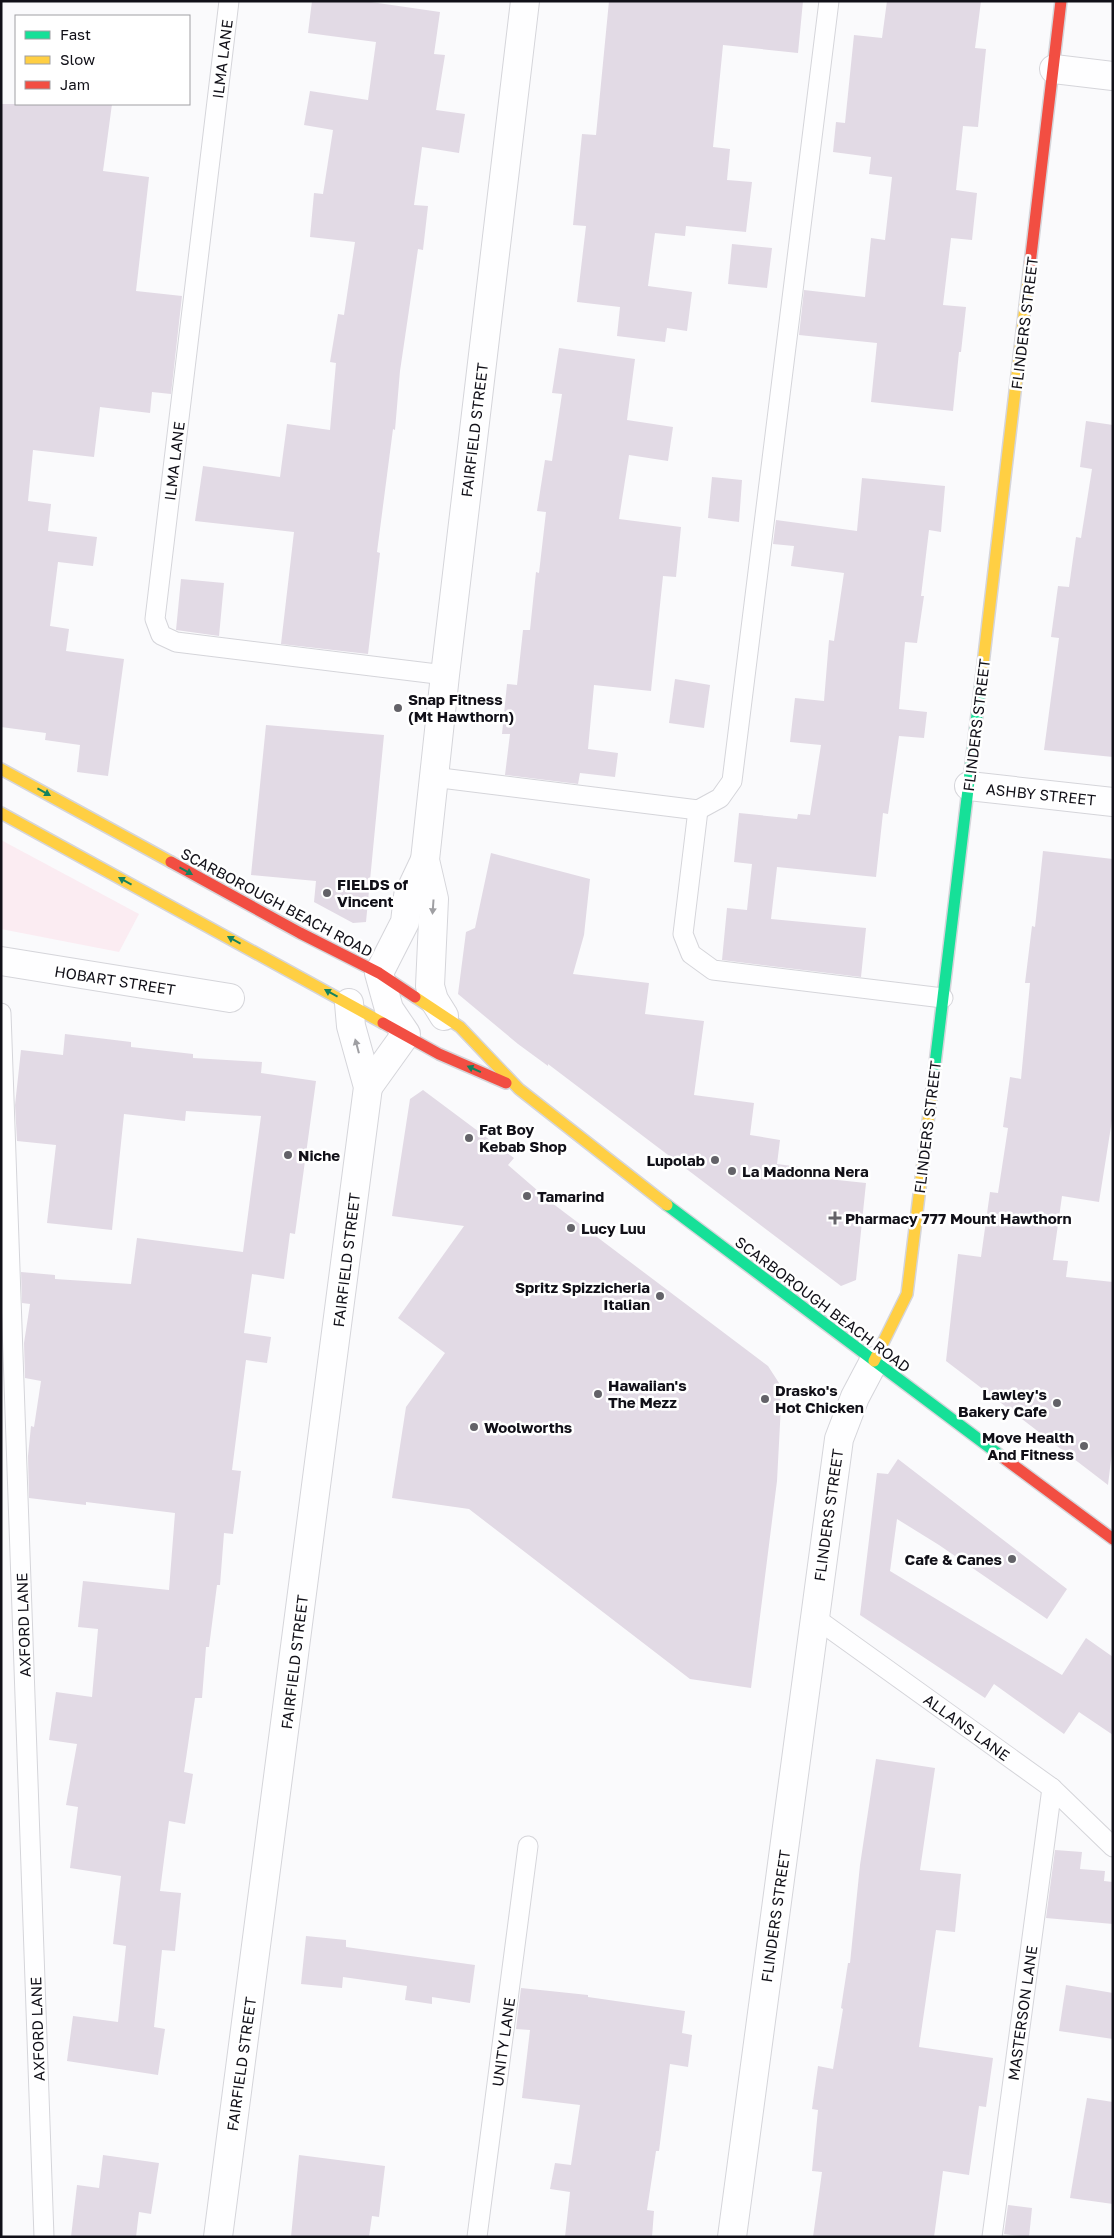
<svg xmlns="http://www.w3.org/2000/svg" width="1114" height="2238" viewBox="0 0 1114 2238" font-family="'Golos Text',sans-serif">
  <rect width="100%" height="100%" fill="#fafafc"/>
  <polygon fill="#fbecf2" points="1,840 139,914 119,952 1,929"/>
  <g fill="#e2dae5">
    <polygon points="312,1 364,1 440,12 434,54 445,55 436,110 465,114 459,153 422,147 414,205 428,206 423,250 418,249 400,371 395,430 393,429 377,552 380,553 368,654 281,644 294,532 195,521 203,466 280,477 287,424 330,430 336,363 330,362 338,314 344,315 355,242 310,237 314,193 323,194 333,130 304,125 310,91 368,100 376,42 308,33"/>
    <polygon points="609,1 803,1 798,53 723,45 713,147 730,149 727,180 752,182 746,232 686,226 685,236 655,233 648,286 692,292 687,331 667,328 665,342 617,336 620,307 577,302 586,226 573,225 582,134 596,135"/>
    <polygon points="887,1 981,1 975,48 986,49 978,127 963,126 956,190 977,193 972,240 951,238 943,305 966,307 961,352 959,352 953,411 871,402 877,343 799,335 804,290 865,297 871,238 885,240 892,177 869,174 871,157 833,152 836,122 845,123 854,35 882,38"/>
    <polygon points="1,104 112,104 103,171 149,177 136,291 182,296 171,394 152,392 150,413 100,407 94,457 33,450 28,501 51,504 48,531 97,537 93,566 58,562 50,626 69,629 66,651 124,659 108,776 77,772 80,745 45,740 46,733 1,727"/>
    <polygon points="732,244 772,248 767,288 728,284"/>
    <polygon points="559,348 635,359 627,420 673,427 668,461 629,455 619,519 681,527 676,577 663,576 651,691 594,685 588,749 618,753 615,777 580,773 578,784 505,775 510,734 502,734 507,684 517,685 523,630 530,630 536,572 539,573 546,512 537,511 545,460 552,461 562,394 552,393"/>
    <polygon points="1086,421 1113,425 1113,757 1044,750 1059,638 1051,637 1058,586 1069,587 1076,537 1081,538 1092,469 1080,467"/>
    <polygon points="712,477 742,480 739,522 708,518"/>
    <polygon points="862,478 945,486 941,532 929,530 921,596 924,596 917,643 905,642 899,709 927,712 924,738 899,736 888,814 883,813 876,877 777,867 771,919 866,928 861,977 722,960 727,908 747,910 752,864 734,862 739,813 797,819 798,814 810,815 821,745 790,742 795,698 824,701 829,640 834,641 844,573 791,566 794,546 773,544 776,520 857,531"/>
    <polygon points="181,579 224,583 219,636 176,630"/>
    <polygon points="675,679 710,685 704,728 669,723"/>
    <polygon points="266,725 384,735 366,922 353,923 314,902 316,881 251,875"/>
    <polygon points="1043,851 1113,859 1113,1114 1099,1202 1062,1196 1053,1260 1068,1261 1066,1277 1113,1282 1113,1444 1108,1485 946,1361 958,1254 981,1257 990,1192 998,1193 1008,1128 1003,1127 1010,1077 1021,1079 1030,983 1025,983 1032,926 1035,927"/>
    <polygon points="491,853 590,879 584,935 573,974 649,983 645,1014 704,1021 694,1095 754,1103 750,1135 780,1140 777,1164 800,1167 799,1176 866,1183 856,1280 841,1286 548,1064 548,1066 518,1044 458,994 466,932 475,928"/>
    <polygon points="65,1034 131,1042 131,1047 193,1054 193,1058 262,1062 261,1073 316,1081 295,1234 290,1233 284,1279 252,1274 244,1333 271,1337 267,1363 246,1360 232,1470 241,1471 233,1534 224,1533 220,1585 217,1585 209,1647 206,1647 202,1698 195,1698 184,1772 193,1774 185,1824 169,1821 160,1891 181,1893 175,1951 162,1950 154,2027 165,2029 158,2075 67,2061 73,2016 118,2022 126,1946 113,1944 121,1876 70,1868 78,1807 66,1805 77,1744 49,1740 56,1692 92,1697 98,1629 78,1627 83,1581 169,1590 175,1513 86,1502 86,1505 29,1498 28,1456 31,1426 34,1427 41,1381 25,1378 24,1343 30,1304 22,1303 21,1272 55,1275 55,1279 131,1284 137,1238 243,1252 261,1116 186,1111 185,1121 124,1114 112,1230 47,1223 56,1145 17,1141 15,1105 21,1050 63,1055"/>
    <polygon points="423,1090 514,1158 508,1165 552,1203 768,1366 779,1383 781,1405 777,1481 751,1688 690,1679 469,1509 392,1498 406,1407 445,1353 398,1318 464,1226 392,1216 410,1099"/>
    <polygon points="898,1459 1067,1589 1047,1619 939,1545 897,1519 890,1571 1062,1675 1086,1638 1113,1657 1113,1735 1079,1712 1064,1734 994,1684 985,1698 860,1615 877,1473 888,1474"/>
    <polygon points="876,1759 935,1768 920,1870 961,1874 955,1932 936,1930 919,2047 993,2058 986,2107 979,2106 969,2175 943,2171 934,2237 813,2237 822,2172 812,2171 818,2110 812,2109 818,2066 833,2069 843,2009 841,2008 848,1963 850,1963 860,1865"/>
    <polygon points="1055,1850 1082,1852 1080,1869 1105,1871 1104,1881 1113,1882 1113,1924 1046,1918"/>
    <polygon points="306,1936 346,1940 346,1947 475,1965 470,2003 432,1997 432,2004 405,2000 407,1986 343,1977 342,1988 301,1984"/>
    <polygon points="1066,1985 1113,1993 1113,2039 1059,2031"/>
    <polygon points="521,1988 588,1995 588,1997 685,2011 682,2033 692,2035 688,2067 670,2064 659,2151 656,2151 647,2210 654,2211 652,2237 565,2237 570,2192 550,2189 555,2163 571,2165 580,2105 522,2098 530,2030 516,2029"/>
    <polygon points="1087,2098 1113,2102 1113,2204 1070,2198"/>
    <polygon points="103,2155 159,2163 151,2214 139,2212 136,2237 71,2237 77,2185 99,2188"/>
    <polygon points="299,2155 385,2166 379,2217 372,2216 369,2237 291,2237"/>
    <polygon points="1008,2205 1032,2208 1029,2237 1004,2234"/>
  </g>
  <g fill="none" stroke-linecap="round" stroke-linejoin="round">
    <g stroke="#d5d5da" stroke-width="21">
      <g id="lane">
        <polyline points="229,1 155,619 161,635 176,642 445,675"/>
        <polyline points="433,777 698,810 720,798 732,781 829,1"/>
        <polyline points="698,810 683,934 691,954 713,970 943,998"/>
        <polyline points="1,1013 44,2237"/>
        <polyline points="814,1617 1052,1788 1113,1847"/>
        <polyline points="477,2237 528,1846"/>
        <polyline points="992,2237 1052,1788"/>
      </g>
    </g>
    <g stroke="#d5d5da" stroke-width="30">
      <g id="street">
        <polyline points="1054,69 1113,76"/>
        <polyline points="969,786 1113,802"/>
        <polyline points="1,961 230,998"/>
        <polyline points="444,1016 434,1000 430,986 434,899 425,860 445,675 525,1"/>
        <polyline points="368,1087 406,1034 389,1009 379,973 405,922 408,896 425,860"/>
        <polyline points="218,2237 368,1087 351,1026 349,1003"/>
        <polyline points="732,2237 839,1439 855,1397 874,1361"/>
      </g>
    </g>
    <g stroke="#d5d5da" stroke-width="14">
      <g id="fast">
        <polyline points="932,1089 982,673"/>
        <polyline points="667,1205 1001,1456"/>
      </g>
    </g>
    <g stroke="#d5d5da" stroke-width="14">
      <g id="slow">
        <polyline points="982,673 1030,264"/>
        <polyline points="1,769 171,862"/>
        <polyline points="1,813 383,1023"/>
        <polyline points="415,997 460,1027 519,1089 667,1205"/>
        <polyline points="874,1361 907,1294 932,1089"/>
      </g>
    </g>
    <g stroke="#d5d5da" stroke-width="14">
      <g id="jam">
        <polyline points="1030,264 1061,1"/>
        <polyline points="171,862 300,933 379,973 415,997"/>
        <polyline points="383,1023 439,1054 506,1083"/>
        <polyline points="1001,1456 1113,1539"/>
      </g>
    </g>
    <use href="#lane" stroke="#fefeff" stroke-width="19"/>
    <use href="#street" stroke="#fefeff" stroke-width="28"/>
    <use href="#fast" stroke="#16e098" stroke-width="11"/>
    <use href="#slow" stroke="#ffcf43" stroke-width="11"/>
    <use href="#jam" stroke="#f24e42" stroke-width="11"/>
  </g>
  <defs><path id="oneway-solid" d="M-6-.8H1V-3.2L6.5 0L1 3.2V.8H-6Z" transform="scale(1.25)"/></defs>
  <g fill="#14825e">
    <use href="#oneway-solid" transform="translate(44 792) rotate(29)"/>
    <use href="#oneway-solid" transform="translate(186 871) rotate(29)"/>
    <use href="#oneway-solid" transform="translate(125 881) rotate(-151)"/>
    <use href="#oneway-solid" transform="translate(234 940) rotate(-151)"/>
    <use href="#oneway-solid" transform="translate(331 993) rotate(-151)"/>
    <use href="#oneway-solid" transform="translate(474 1069) rotate(-156)"/>
  </g>
  <g fill="#9f9fa3">
    <use href="#oneway-solid" transform="translate(433 907) rotate(94)"/>
    <use href="#oneway-solid" transform="translate(357 1046) rotate(-105)"/>
  </g>
  <g fill="#636268" stroke="#fff" stroke-width="2">
    <circle cx="398" cy="708" r="5"/>
    <circle cx="327" cy="893" r="5"/>
    <circle cx="469" cy="1138" r="5"/>
    <circle cx="288" cy="1155" r="5"/>
    <circle cx="715" cy="1160" r="5"/>
    <circle cx="732" cy="1171" r="5"/>
    <circle cx="527" cy="1196" r="5"/>
    <path d="M832.5 1210.5h5v5h5v5h-5v5h-5v-5h-5v-5h5z"/>
    <circle cx="571" cy="1228" r="5"/>
    <circle cx="660" cy="1296" r="5"/>
    <circle cx="598" cy="1394" r="5"/>
    <circle cx="765" cy="1399" r="5"/>
    <circle cx="1057" cy="1403" r="5"/>
    <circle cx="474" cy="1427" r="5"/>
    <circle cx="1084" cy="1446" r="5"/>
    <circle cx="1012" cy="1559" r="5"/>
  </g>
  <g text-anchor="middle" dominant-baseline="central" stroke-width="5" stroke-linejoin="round" paint-order="stroke">
    <g font-size="15" fill="#111018" stroke="#fff">
      <text transform="translate(222 59) rotate(-83)">ILMA LANE</text>
      <text transform="translate(1024 323) rotate(-83)">FLINDERS STREET</text>
      <text transform="translate(474 430) rotate(-83)">FAIRFIELD STREET</text>
      <text transform="translate(174 461) rotate(-83)">ILMA LANE</text>
      <text transform="translate(976 725) rotate(-83)">FLINDERS STREET</text>
      <text transform="translate(1041 794) rotate(6)">ASHBY STREET</text>
      <text transform="translate(277 902) rotate(28)">SCARBOROUGH BEACH ROAD</text>
      <text transform="translate(115 980) rotate(9)">HOBART STREET</text>
      <text transform="translate(927 1127) rotate(-83)">FLINDERS STREET</text>
      <text transform="translate(346 1260) rotate(-83)">FAIRFIELD STREET</text>
      <text transform="translate(823 1304) rotate(37)">SCARBOROUGH BEACH ROAD</text>
      <text transform="translate(828 1515) rotate(-82)">FLINDERS STREET</text>
      <text transform="translate(23 1625) rotate(-92)">AXFORD LANE</text>
      <text transform="translate(294 1662) rotate(-83)">FAIRFIELD STREET</text>
      <text transform="translate(967 1727) rotate(36)">ALLANS LANE</text>
      <text transform="translate(775 1916) rotate(-82)">FLINDERS STREET</text>
      <text transform="translate(1022 2013) rotate(-82)">MASTERSON LANE</text>
      <text transform="translate(37 2029) rotate(-92)">AXFORD LANE</text>
      <text transform="translate(503 2042) rotate(-82)">UNITY LANE</text>
      <text transform="translate(241 2064) rotate(-82)">FAIRFIELD STREET</text>
    </g>
    <g font-size="15" font-weight="bold" fill="#111018" stroke="#fff" text-anchor="start">
      <text x="408" y="699">Snap Fitness<tspan x="408" dy="17">(Mt Hawthorn)</tspan></text>
      <text x="337" y="884">FIELDS of<tspan x="337" dy="17">Vincent</tspan></text>
      <text x="479" y="1129">Fat Boy<tspan x="479" dy="17">Kebab Shop</tspan></text>
      <text x="298" y="1155">Niche</text>
      <text x="705" y="1160" text-anchor="end">Lupolab</text>
      <text x="742" y="1171">La Madonna Nera</text>
      <text x="537" y="1196">Tamarind</text>
      <text x="845" y="1218">Pharmacy 777 Mount Hawthorn</text>
      <text x="581" y="1228">Lucy Luu</text>
      <text x="650" y="1287" text-anchor="end">Spritz Spizzicheria<tspan x="650" dy="17">Italian</tspan></text>
      <text x="608" y="1385">Hawaiian's<tspan x="608" dy="17">The Mezz</tspan></text>
      <text x="775" y="1390">Drasko's<tspan x="775" dy="17">Hot Chicken</tspan></text>
      <text x="1047" y="1394" text-anchor="end">Lawley's<tspan x="1047" dy="17">Bakery Cafe</tspan></text>
      <text x="484" y="1427">Woolworths</text>
      <text x="1074" y="1437" text-anchor="end">Move Health<tspan x="1074" dy="17">And Fitness</tspan></text>
      <text x="1002" y="1559" text-anchor="end">Cafe &amp; Canes</text>
    </g>
  </g>
  <rect width="1114" height="2238" fill="none" stroke="#111018" stroke-width="5"/>
  <rect x="15" y="15" width="175" height="90" fill="#ffffff" stroke="#a09fa3"/>
  <rect x="25" y="31" width="25" height="8" fill="#16e098" stroke="#a09fa3"/>
  <text x="60" y="40" font-size="15" fill="#111018">Fast</text>
  <rect x="25" y="56" width="25" height="8" fill="#ffcf43" stroke="#a09fa3"/>
  <text x="60" y="65" font-size="15" fill="#111018">Slow</text>
  <rect x="25" y="81" width="25" height="8" fill="#f24e42" stroke="#a09fa3"/>
  <text x="60" y="90" font-size="15" fill="#111018">Jam</text>
</svg>
